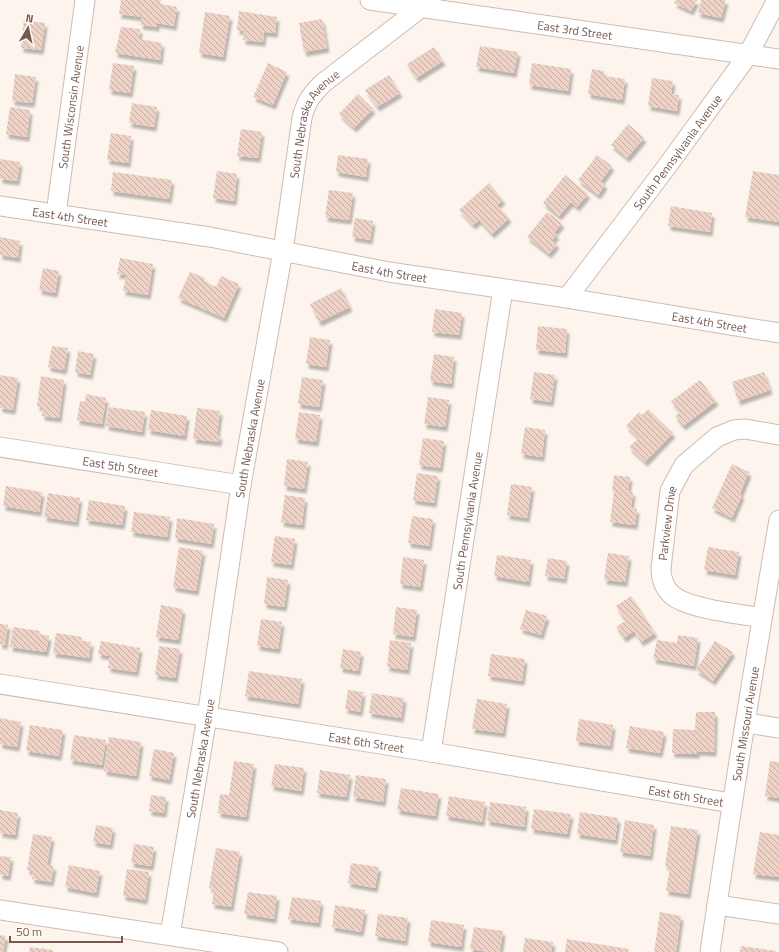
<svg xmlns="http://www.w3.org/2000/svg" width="779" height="952" viewBox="0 0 779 952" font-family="'Titillium Web',sans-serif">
  <defs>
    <pattern id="building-back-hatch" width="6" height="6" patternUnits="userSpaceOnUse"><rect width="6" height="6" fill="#efd2c6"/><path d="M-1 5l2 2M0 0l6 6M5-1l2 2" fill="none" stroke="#c6ada3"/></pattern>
    <filter id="shadow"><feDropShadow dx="2.5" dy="4.5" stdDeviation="1" flood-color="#0004"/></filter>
  </defs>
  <rect width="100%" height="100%" fill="#fcf4ed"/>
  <g fill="url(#building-back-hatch)" filter="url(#shadow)">
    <polygon points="121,0 161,0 160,4 177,7 174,26 157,23 157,27 140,25 142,17 119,14"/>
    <polygon points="676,0 697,0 691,11 674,3"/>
    <polygon points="701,0 726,0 721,18 698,13"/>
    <polygon points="239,11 277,17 275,33 264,32 263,42 243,40 244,31 237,30"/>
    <polygon points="205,12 230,16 223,57 199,53"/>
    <polygon points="322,19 327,48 304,52 299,23"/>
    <polygon points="24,20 45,23 41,50 21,48"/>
    <polygon points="121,27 140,29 139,39 162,43 160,60 115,53"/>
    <polygon points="480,46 518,52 514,73 476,67"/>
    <polygon points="434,47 443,61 416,78 407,64"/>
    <polygon points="113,63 134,66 130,93 109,90"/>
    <polygon points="268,63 287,72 273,105 253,97"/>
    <polygon points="532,63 571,69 568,91 529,85"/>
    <polygon points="592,69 604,71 604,76 625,79 622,100 588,94"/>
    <polygon points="15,74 36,77 32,103 12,101"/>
    <polygon points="389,75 400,93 377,107 365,90"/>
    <polygon points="652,78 673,81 671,94 679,95 677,111 648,106"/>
    <polygon points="358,94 373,109 354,128 339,114"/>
    <polygon points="132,103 157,107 154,127 129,123"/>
    <polygon points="10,107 30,110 27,137 6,134"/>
    <polygon points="628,124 644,138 627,158 611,145"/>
    <polygon points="241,129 262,132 258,158 237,156"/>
    <polygon points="111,133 131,136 128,163 107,160"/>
    <polygon points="338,155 368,159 366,177 336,172"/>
    <polygon points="597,155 612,166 601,181 605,185 598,195 578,180"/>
    <polygon points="0,159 20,162 17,181 0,179"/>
    <polygon points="217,171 237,174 234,201 213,198"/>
    <polygon points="753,171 779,175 779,222 745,217"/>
    <polygon points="113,172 172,180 169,199 111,191"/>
    <polygon points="565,175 588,194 577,207 571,202 559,216 543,203"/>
    <polygon points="489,183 503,200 497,205 509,218 492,234 479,220 473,225 459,210"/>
    <polygon points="329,190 353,193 349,220 325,217"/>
    <polygon points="671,206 712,213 710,232 668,226"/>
    <polygon points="547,212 562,223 554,233 557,235 552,240 557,244 549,254 527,237"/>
    <polygon points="355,218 373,221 370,240 352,237"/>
    <polygon points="0,237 20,241 18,258 0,255"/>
    <polygon points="120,258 153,264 148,295 123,291 126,275 117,274"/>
    <polygon points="43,268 59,271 55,293 39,290"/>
    <polygon points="190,272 205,278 204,281 216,287 221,276 239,284 224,318 178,298"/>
    <polygon points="341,288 350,307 319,322 310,304"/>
    <polygon points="435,309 462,313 459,335 432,332"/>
    <polygon points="538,326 567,329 565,353 536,350"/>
    <polygon points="310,337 330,340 326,367 306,364"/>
    <polygon points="52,346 68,348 64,370 48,367"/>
    <polygon points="78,351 94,354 90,375 75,372"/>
    <polygon points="434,354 454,357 451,384 430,381"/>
    <polygon points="534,372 555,375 551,402 530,399"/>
    <polygon points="764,372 770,390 738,401 732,382"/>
    <polygon points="0,375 18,378 13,410 0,408"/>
    <polygon points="41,376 64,380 59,418 42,416 43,407 37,406"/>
    <polygon points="302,377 323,380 319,407 298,404"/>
    <polygon points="700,380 716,401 683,426 675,416 680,412 671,401"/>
    <polygon points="86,394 106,398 102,424 77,420 80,401 85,402"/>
    <polygon points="428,397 449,400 445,427 424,424"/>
    <polygon points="109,407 145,412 142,432 106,426"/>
    <polygon points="197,408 220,411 217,435 220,435 219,442 193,439"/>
    <polygon points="648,409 673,433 645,462 629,447 639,438 626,426 639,412 642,415"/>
    <polygon points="151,410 187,416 184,436 148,430"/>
    <polygon points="299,412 320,415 316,442 295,439"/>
    <polygon points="525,427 545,430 542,457 521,454"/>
    <polygon points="423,438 444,441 440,468 419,465"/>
    <polygon points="287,459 308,462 304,489 284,486"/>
    <polygon points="732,464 749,472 740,494 742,495 732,518 712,508"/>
    <polygon points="417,473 438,476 434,503 413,500"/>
    <polygon points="614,475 630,477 628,491 633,492 631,508 637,509 635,525 610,522 614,491 612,491"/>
    <polygon points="511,484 532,487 527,518 507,515"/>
    <polygon points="6,486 42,492 39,512 3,506"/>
    <polygon points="48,493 80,498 76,522 44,517"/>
    <polygon points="285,495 305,498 302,525 281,522"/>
    <polygon points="89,500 125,506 122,525 86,520"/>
    <polygon points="134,512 170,517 167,537 131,532"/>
    <polygon points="412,516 433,519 429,546 408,543"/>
    <polygon points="177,518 214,524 211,544 175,538"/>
    <polygon points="275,536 295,539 291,565 271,562"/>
    <polygon points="179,547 203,551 196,591 173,587"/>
    <polygon points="708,547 739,552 735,575 704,570"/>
    <polygon points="608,553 629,556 625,582 604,580"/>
    <polygon points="497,555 531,560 528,582 494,576"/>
    <polygon points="403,557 424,560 420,587 400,584"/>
    <polygon points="548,558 567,561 564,579 545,576"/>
    <polygon points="267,577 288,580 284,607 264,604"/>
    <polygon points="631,596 655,633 641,642 634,631 624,638 616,627 625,621 616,606"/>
    <polygon points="161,605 183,609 178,640 156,637"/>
    <polygon points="396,607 417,610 413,637 393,634"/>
    <polygon points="526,610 547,616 541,635 520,629"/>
    <polygon points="261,619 282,622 278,649 257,646"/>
    <polygon points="0,624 8,625 5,645 0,644"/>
    <polygon points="13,627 40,631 39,634 49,636 46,652 10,647"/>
    <polygon points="56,633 82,637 81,641 91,642 89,658 53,653"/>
    <polygon points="678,635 698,638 694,666 653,659 657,640 677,643"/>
    <polygon points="390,640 411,643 407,670 387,667"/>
    <polygon points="101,641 140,648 136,672 108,668 110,656 98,654"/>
    <polygon points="715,641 733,652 713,681 696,670"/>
    <polygon points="159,646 180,649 175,678 155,675"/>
    <polygon points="343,649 361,652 358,671 340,668"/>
    <polygon points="491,654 525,659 522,681 488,676"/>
    <polygon points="249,671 302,679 298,704 245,696"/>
    <polygon points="348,690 363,692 360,712 345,709"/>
    <polygon points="372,693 404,698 401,718 369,713"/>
    <polygon points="477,699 507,704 503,733 472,729"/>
    <polygon points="696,712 715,712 714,752 697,751 697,754 672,753 673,729 695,730"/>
    <polygon points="0,718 21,722 17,747 0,744"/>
    <polygon points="579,719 613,725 610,746 576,741"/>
    <polygon points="30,725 63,730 59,756 26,751"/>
    <polygon points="630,726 664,732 660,753 626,748"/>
    <polygon points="74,735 106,740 102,765 70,760"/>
    <polygon points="109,737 141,742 136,776 104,771"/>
    <polygon points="154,749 174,753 169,780 149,776"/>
    <polygon points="234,761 254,764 246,817 218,813 220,794 229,795"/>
    <polygon points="770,761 779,762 779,798 765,796"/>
    <polygon points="275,764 304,768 301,791 271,786"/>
    <polygon points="320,770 350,775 346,797 317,793"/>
    <polygon points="356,775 386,779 383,802 353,797"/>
    <polygon points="401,788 439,794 435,816 397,810"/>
    <polygon points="151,795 166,797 164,813 149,811"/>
    <polygon points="449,796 485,802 482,822 446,816"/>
    <polygon points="490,802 526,807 524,827 487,821"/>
    <polygon points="534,809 571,814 567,834 531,829"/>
    <polygon points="0,810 18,813 15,835 0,833"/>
    <polygon points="580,812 618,818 615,840 577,834"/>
    <polygon points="625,820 654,825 650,856 620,852"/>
    <polygon points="96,825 113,828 110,845 93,842"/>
    <polygon points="671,826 698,830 688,894 666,891 670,867 665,866"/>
    <polygon points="760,832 779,835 779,877 753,874"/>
    <polygon points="33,834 52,837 47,865 54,866 51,882 32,879 33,871 27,870"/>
    <polygon points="134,844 154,847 151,866 131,863"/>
    <polygon points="216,848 240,852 231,907 212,904 214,889 209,888"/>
    <polygon points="0,856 11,857 8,876 0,875"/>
    <polygon points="351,863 379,867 375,888 348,883"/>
    <polygon points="69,865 100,871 96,893 65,887"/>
    <polygon points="127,869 149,872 145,900 123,896"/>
    <polygon points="248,892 277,896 274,919 244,914"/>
    <polygon points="292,897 321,901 318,923 288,919"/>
    <polygon points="335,905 365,910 361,932 332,927"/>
    <polygon points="660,912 681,916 676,952 654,952"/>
    <polygon points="378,914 408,918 405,941 375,936"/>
    <polygon points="431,920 464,925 461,947 428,942"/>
    <polygon points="474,927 503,931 500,952 488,952 470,949"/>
    <polygon points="0,935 6,936 3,952 0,952"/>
    <polygon points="525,938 553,942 551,952 523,952"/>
    <polygon points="567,939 629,949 628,952 565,952"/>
    <polygon points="741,946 776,951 776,952 740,952"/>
    <polygon points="30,947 53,950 53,952 29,952"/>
  </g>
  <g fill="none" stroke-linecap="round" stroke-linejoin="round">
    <g stroke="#cebcb2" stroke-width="21">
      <g id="minor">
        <path id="s1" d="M370 0 779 59"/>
        <path id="s2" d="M0 206 210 237 389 272 567 298 779 333"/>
        <path id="s3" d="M56 214 85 0"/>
        <path id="s4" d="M567 298 665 169 748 55 777 0"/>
        <path id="s5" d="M0 447 241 485"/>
        <path id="s6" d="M762 618C740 614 688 609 672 595 664 588 661 578 661 568L670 491 684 465 717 437 734 430 745 429 779 435"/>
        <path id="s7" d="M0 684 431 752 731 803"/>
        <polyline points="746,723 779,728"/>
        <path id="s8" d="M431 752 503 289"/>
        <polyline points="717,905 779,914"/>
        <polyline points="0,910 278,952"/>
        <path id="s9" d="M170 935 207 717 241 485 283 251 302 118C306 102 311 95 323 83L431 0"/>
        <path id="s10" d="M710 952C731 808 754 664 779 520"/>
      </g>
    </g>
    <use href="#minor" stroke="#fff" stroke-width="19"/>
  </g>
  <g text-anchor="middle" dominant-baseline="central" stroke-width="3" stroke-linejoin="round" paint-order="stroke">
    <g font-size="12" fill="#765a50" stroke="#fef9f3">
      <text stroke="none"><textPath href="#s1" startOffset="207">East 3rd Street</textPath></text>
      <text stroke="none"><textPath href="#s3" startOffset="108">South Wisconsin Avenue</textPath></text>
      <text stroke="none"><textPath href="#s9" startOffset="827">South Nebraska Avenue</textPath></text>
      <text stroke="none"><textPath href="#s4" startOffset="183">South Pennsylvania Avenue</textPath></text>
      <text stroke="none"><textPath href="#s2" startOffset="71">East 4th Street</textPath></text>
      <text stroke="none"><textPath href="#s2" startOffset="395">East 4th Street</textPath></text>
      <text stroke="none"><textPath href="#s2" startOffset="719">East 4th Street</textPath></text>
      <text stroke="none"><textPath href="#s9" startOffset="503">South Nebraska Avenue</textPath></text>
      <text stroke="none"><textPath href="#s5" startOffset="122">East 5th Street</textPath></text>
      <text stroke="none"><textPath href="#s8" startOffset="234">South Pennsylvania Avenue</textPath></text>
      <text stroke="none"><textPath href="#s6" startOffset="169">Parkview Drive</textPath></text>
      <text stroke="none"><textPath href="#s10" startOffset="231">South Missouri Avenue</textPath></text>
      <text stroke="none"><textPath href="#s7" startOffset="371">East 6th Street</textPath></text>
      <text stroke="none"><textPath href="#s9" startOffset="179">South Nebraska Avenue</textPath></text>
      <text stroke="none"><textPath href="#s7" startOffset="695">East 6th Street</textPath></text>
    </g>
  </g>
  <g transform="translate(28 28) rotate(9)" stroke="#fef9f3" stroke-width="3" paint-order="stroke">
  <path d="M0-3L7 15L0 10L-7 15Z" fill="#765a50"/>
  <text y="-6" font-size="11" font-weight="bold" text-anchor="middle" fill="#765a50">N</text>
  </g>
  <path d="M10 936v6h112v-6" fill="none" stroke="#765a50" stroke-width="2"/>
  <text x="16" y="936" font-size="12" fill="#765a50" stroke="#fef9f3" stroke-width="3" paint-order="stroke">50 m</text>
</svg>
